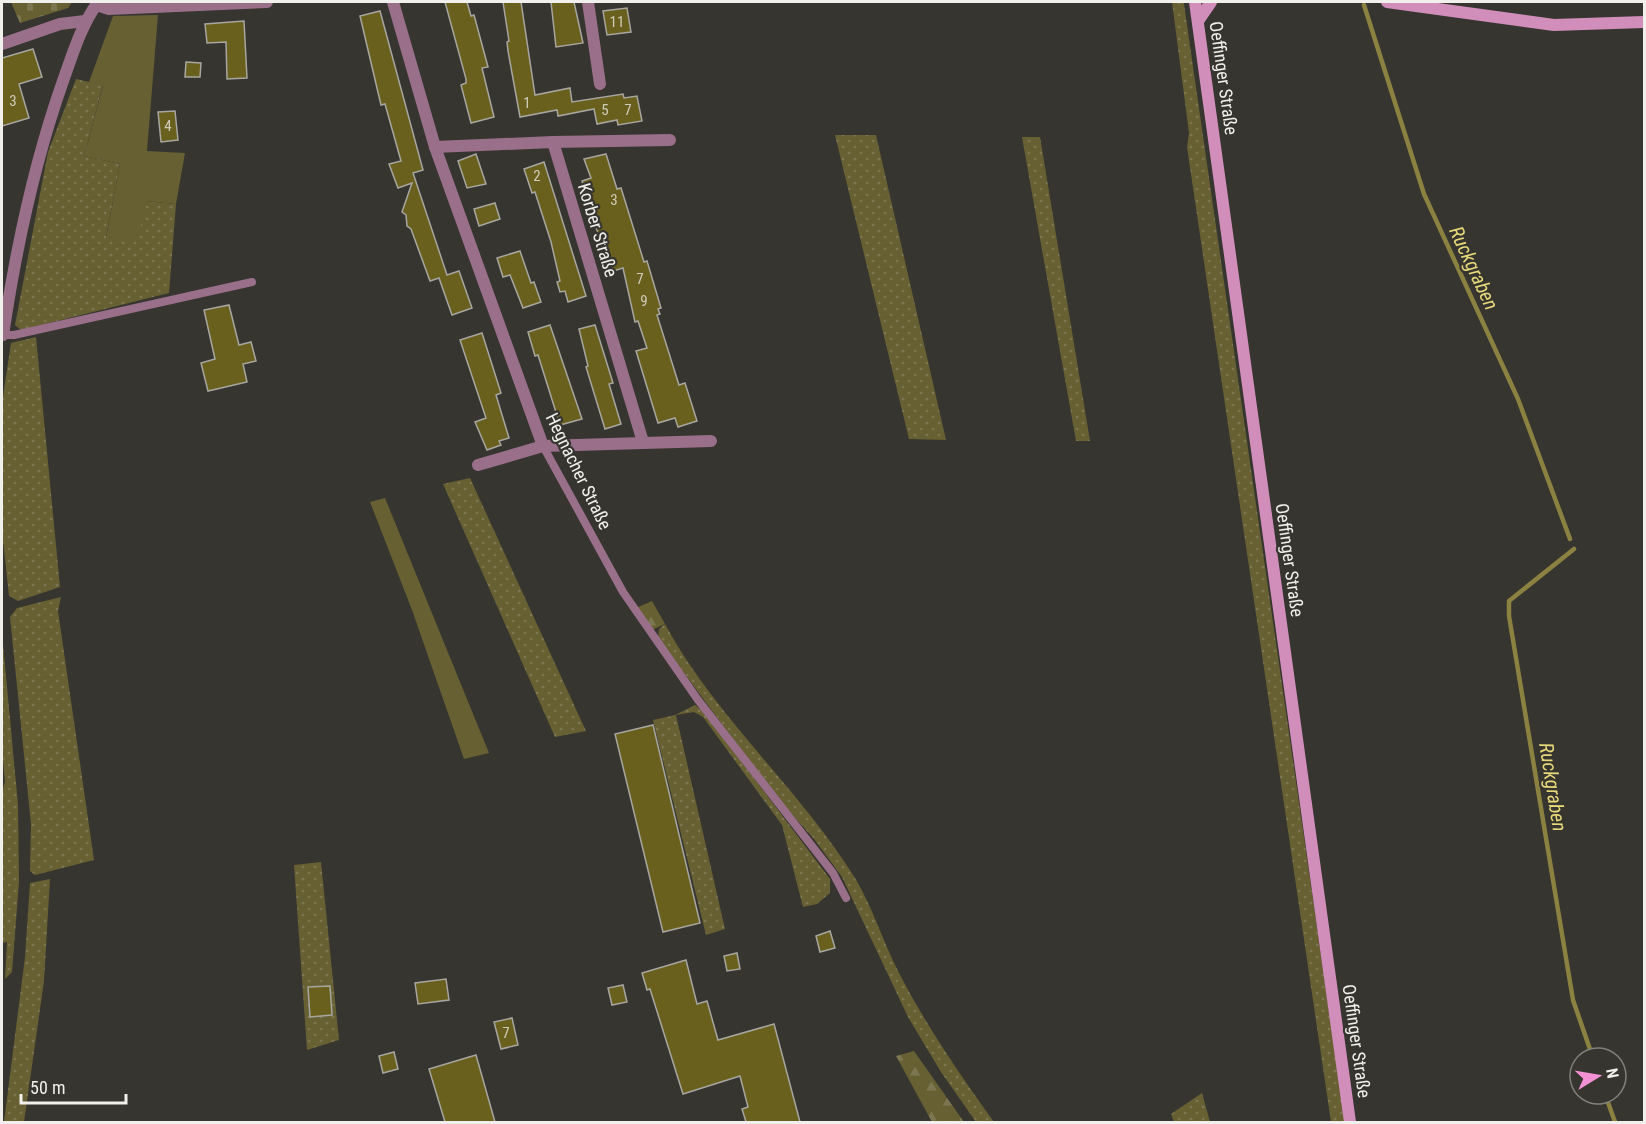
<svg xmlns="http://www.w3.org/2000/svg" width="1646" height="1124" viewBox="0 0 1646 1124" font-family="'Roboto Condensed',sans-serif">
  <defs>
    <pattern id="grass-dots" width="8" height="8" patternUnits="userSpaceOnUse" patternTransform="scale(1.5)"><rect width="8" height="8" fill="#676033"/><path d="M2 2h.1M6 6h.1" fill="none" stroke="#7d7751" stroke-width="1.8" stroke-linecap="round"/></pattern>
    <pattern id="forest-firs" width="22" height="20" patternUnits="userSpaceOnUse" patternTransform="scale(1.5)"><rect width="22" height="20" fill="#676033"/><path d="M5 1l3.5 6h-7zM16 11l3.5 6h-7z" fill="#7d7751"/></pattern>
    <pattern id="cemetery-stones" width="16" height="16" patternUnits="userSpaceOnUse" patternTransform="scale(1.5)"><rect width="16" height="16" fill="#676033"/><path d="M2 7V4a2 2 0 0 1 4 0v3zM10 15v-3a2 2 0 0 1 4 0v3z" fill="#7d7751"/></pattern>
  </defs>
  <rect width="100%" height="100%" fill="#36352f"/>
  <g fill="url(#grass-dots)">
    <polygon points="1172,2 1184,2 1184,4 1345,1122 1331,1122 1187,147 1189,133"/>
    <polygon points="76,79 103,85 84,156 120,164 106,237 146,201 176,204 169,293 21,330 15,325 48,152"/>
    <polygon points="835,135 876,135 946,440 909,439"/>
    <polygon points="1022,137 1040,137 1090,441 1076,441"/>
    <polygon points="36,337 60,587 18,601 9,596 2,531 2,403 11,343"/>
    <polygon points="470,478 586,731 555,737 443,484"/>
    <polygon points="61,597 58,611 94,860 35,875 30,871 31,824 10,617 17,608"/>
    <path d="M665 624C715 717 799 788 855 878 873 908 883 942 899 973 926 1025 960 1075 994 1122H976L941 1072 908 1017 842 877 814 839 774 794 658 638 659 629Z"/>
    <polygon points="2,633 18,805 19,882 12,972 5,979 7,942 2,943 2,791 5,782 2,750"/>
    <polygon points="695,705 704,712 830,879 830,893 817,904 803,907 782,825 703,717 694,712 676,715 725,929 706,935 653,720 675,715"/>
    <polygon points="321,862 339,1040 307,1050 294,865"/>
    <polygon points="50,879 44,981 24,1122 4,1122 25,957 30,883"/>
    <polygon points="1202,1093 1210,1122 1174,1122 1171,1114"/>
  </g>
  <g fill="url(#forest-firs)">
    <polygon points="652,601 665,624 652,630 636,608"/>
    <polygon points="914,1051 964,1122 932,1122 896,1056"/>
  </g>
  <polygon fill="url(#cemetery-stones)" points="11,2 72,2 68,8 20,23"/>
  <g fill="#676033">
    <polygon points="158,15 147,151 185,153 176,204 146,201 138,239 106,238 120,164 84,156 103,86 89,82 113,16"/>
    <polygon points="385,498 489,753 464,759 412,610 370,502"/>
  </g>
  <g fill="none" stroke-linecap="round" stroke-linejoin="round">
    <g stroke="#8b8140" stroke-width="4.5">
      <polyline points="1364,5 1424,194 1518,399 1570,539"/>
      <polyline points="1574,549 1509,601 1509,616 1573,1000 1593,1058"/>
      <polyline points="1605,1094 1615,1122"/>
    </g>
  </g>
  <g fill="#6a601d" stroke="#a7a6a0" stroke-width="1.5">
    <polygon points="445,2 467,2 471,16 474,15 488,67 482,68 494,117 471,123 461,85 466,83 466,79"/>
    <polygon points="503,2 521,2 535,95 570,88 572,102 623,94 624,98 637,96 642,121 618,125 617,120 597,124 594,109 558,116 557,110 520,117 508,51 507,42 509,41"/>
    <polygon points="551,2 574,2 583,43 556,47"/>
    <polygon points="627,8 631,32 607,35 603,11"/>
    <polygon points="380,11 423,170 413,173 447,275 459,271 472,308 452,315 439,278 430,281 411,229 407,226 406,215 402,212 412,183 398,188 389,164 401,161 385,104 381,105 360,16"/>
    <polygon points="244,21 247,78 227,79 226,42 207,43 205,24"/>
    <polygon points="33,49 42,77 19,84 29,118 2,126 2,58"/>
    <polygon points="186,62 201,63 200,77 185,77"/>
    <polygon points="175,111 178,140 161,142 158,112"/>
    <polygon points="476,154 486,184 467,188 458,161"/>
    <polygon points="606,154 617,189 621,188 644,262 647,261 661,308 658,309 660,314 657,315 679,385 685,383 697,421 678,427 675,418 658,423 636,351 647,348 638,321 635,322 623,268 610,272 585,192 582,181 591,178 584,159"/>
    <polygon points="544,162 586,296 568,302 565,291 560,292 557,282 560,281 551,242 535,192 532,193 524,169"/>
    <polygon points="495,203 500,219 479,226 474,209"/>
    <polygon points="520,251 531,283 534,282 541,302 523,308 510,275 503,277 497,258"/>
    <polygon points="229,305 239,345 251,342 256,361 243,364 247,382 208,391 201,363 215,359 204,310"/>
    <polygon points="550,325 582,419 560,425 538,355 535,356 528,332"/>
    <polygon points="595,325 613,383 609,384 621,424 605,429 586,367 588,366 579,329"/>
    <polygon points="482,333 501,393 496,395 509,438 499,441 501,445 487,450 475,422 486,418 460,340"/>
    <polygon points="653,725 700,923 663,932 615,734"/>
    <polygon points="830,931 835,948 820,952 816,936"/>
    <polygon points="737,953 740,969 727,971 724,956"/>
    <polygon points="686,960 697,1004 707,1001 718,1040 774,1024 800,1122 746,1122 742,1109 748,1107 740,1076 683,1094 650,989 647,990 642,973"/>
    <polygon points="446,979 449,1000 418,1004 415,983"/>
    <polygon points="623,985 627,1002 612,1005 608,988"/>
    <polygon points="330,986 332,1015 310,1017 308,987"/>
    <polygon points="512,1018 518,1045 501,1049 494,1022"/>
    <polygon points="394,1052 398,1069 383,1073 379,1056"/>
    <polygon points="476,1055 495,1122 445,1122 429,1069"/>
  </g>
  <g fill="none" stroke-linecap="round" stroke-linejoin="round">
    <g stroke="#996f8a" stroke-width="8">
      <polyline points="3,335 14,335 252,282"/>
      <polyline points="543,446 623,592 698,700 833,873 846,898"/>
    </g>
    <g stroke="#996f8a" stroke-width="12">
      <polyline points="393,2 435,147 543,446"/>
      <polyline points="588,2 600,84"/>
      <polyline points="96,5 109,9 267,2"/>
      <polyline points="2,44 60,24 85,21"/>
      <polyline points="553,142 670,140"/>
      <polyline points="435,147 553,142 643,442"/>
      <path d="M3 335C16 248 34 163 63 81 73 53 81 26 98 2"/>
      <polyline points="478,465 543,446 711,441"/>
    </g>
    <g stroke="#d28ebb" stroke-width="12">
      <polyline points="1195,2 1350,1122"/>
      <polyline points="1387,2 1554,25 1644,22"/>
      <polyline points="1198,21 1211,2"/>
    </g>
  </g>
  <g text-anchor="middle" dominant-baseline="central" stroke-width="4.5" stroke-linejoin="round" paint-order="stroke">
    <g font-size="15" fill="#cfccb9">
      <text x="617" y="22">11</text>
      <text x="13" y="101">3</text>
      <text x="527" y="103">1</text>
      <text x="605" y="110">5</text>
      <text x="628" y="110">7</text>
      <text x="168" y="126">4</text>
      <text x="537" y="176">2</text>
      <text x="614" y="200">3</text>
      <text x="640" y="279">7</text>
      <text x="644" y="301">9</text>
      <text x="506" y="1033">7</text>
    </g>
    <g font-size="18" fill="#f1f0ed" stroke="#36352f">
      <text transform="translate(1224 78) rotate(82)">Oeffinger Straße</text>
      <text transform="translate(598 230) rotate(73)">Korber Straße</text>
      <text transform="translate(579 471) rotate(64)">Hegnacher Straße</text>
      <text transform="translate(1290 560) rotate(82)">Oeffinger Straße</text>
      <text transform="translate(1357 1041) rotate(82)">Oeffinger Straße</text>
    </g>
    <g font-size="20" font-style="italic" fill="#e7d87a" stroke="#36352f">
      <text transform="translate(1474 268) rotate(65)">Ruckgraben</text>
      <text transform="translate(1553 787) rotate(81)">Ruckgraben</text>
    </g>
  </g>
  <rect width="1646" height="1124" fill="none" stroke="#f1f0ed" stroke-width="6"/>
  <g transform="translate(1598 1076) rotate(79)"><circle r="28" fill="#36352f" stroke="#81807b" stroke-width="1.5"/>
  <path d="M0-4.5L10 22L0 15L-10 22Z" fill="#f491d4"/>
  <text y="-9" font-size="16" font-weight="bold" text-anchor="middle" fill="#f1f0ed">N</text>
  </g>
  <path d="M21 1094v9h105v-9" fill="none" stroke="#f1f0ed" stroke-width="3"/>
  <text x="30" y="1094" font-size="18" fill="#f1f0ed" stroke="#36352f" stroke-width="4.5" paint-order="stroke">50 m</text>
</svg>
